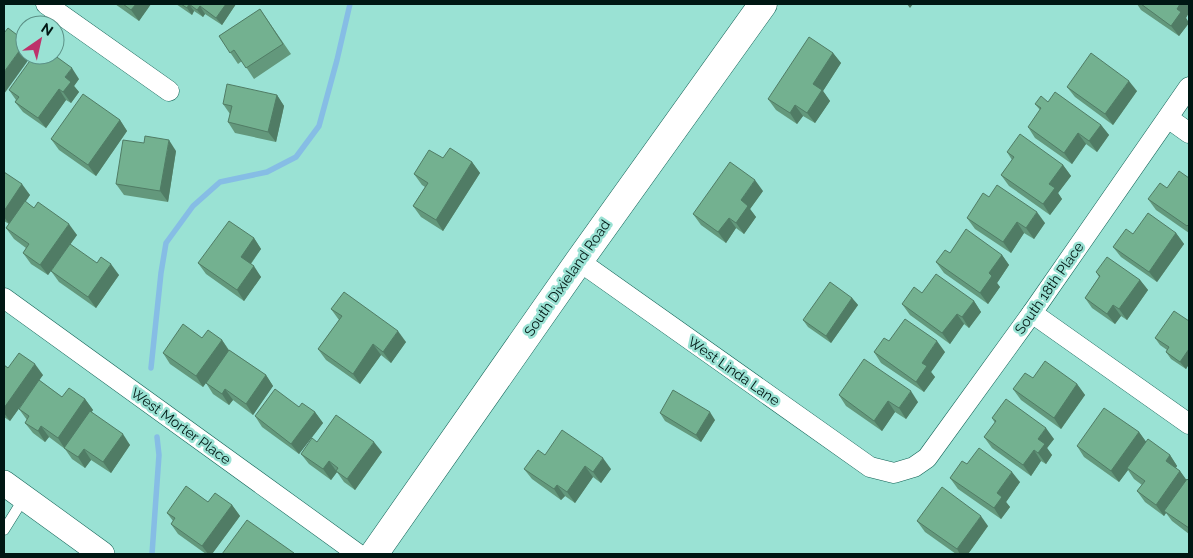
<svg xmlns="http://www.w3.org/2000/svg" width="1193" height="558" viewBox="0 0 1193 558" font-family="Raleway,sans-serif">
  <rect width="100%" height="100%" fill="#9ae2d4"/>
  <g fill="none" stroke-linecap="round" stroke-linejoin="round">
    <g stroke="#86bde5" stroke-width="5.5">
      <polyline points="151,368 161,273 166,243 193,206 220,182 267,172 296,157 319,126 337,60 350,4"/>
      <polyline points="152,554 159,455 157,437"/>
    </g>
    <g stroke="#106155" stroke-width="11">
      <polyline id="service" points="4,530 24,498"/>
    </g>
    <g stroke="#106155" stroke-width="21">
      <g id="minor">
        <polyline points="46,4 169,91"/>
        <polyline points="1168,118 1189,133"/>
        <polyline points="579,261 870,467 894,473 914,467 927,458 1032,313 1189,87"/>
        <polyline points="4,298 358,554"/>
        <polyline points="1032,313 1189,424"/>
      </g>
    </g>
    <g stroke="#106155" stroke-width="26">
      <polyline id="tertiary" points="4,483 102,554"/>
    </g>
    <g stroke="#106155" stroke-width="29">
      <polyline id="secondary" points="374,554 579,261 763,4"/>
    </g>
    <use href="#service" stroke="#fff" stroke-width="10"/>
    <use href="#minor" stroke="#fff" stroke-width="20"/>
    <use href="#tertiary" stroke="#fff" stroke-width="25"/>
    <use href="#secondary" stroke="#fff" stroke-width="28"/>
  </g>
  <g fill="#63987c">
    <polygon points="115,4 151,4 139,21"/>
    <polygon points="176,4 236,4 222,25 205,14 203,17 194,11 192,15"/>
    <polygon points="1137,4 1189,4 1186,18 1189,23 1179,36 1141,10"/>
    <polygon points="260,9 291,54 254,79 242,61 238,64 219,36"/>
    <polygon points="833,53 841,63 823,91 830,101 815,123 803,116 797,124 776,110 768,99"/>
    <polygon points="79,79 74,86 79,92 71,103 66,100 46,128 23,112 15,102 16,100 9,90"/>
    <polygon points="1067,87 1137,91 1113,125 1075,97"/>
    <polygon points="277,95 284,106 276,142 235,133 228,122 230,114 223,104"/>
    <polygon points="1048,102 1101,125 1109,135 1097,152 1086,144 1072,164 1035,138 1028,127 1040,110 1035,104"/>
    <polygon points="120,120 127,131 96,176 59,150 51,139"/>
    <polygon points="176,151 168,202 124,195 116,184"/>
    <polygon points="1007,152 1063,165 1071,176 1058,193 1062,199 1050,215 1009,186 1001,175 1012,160"/>
    <polygon points="443,158 472,162 480,173 443,231 421,217 413,206 425,187 422,185 414,174"/>
    <polygon points="4,172 30,195 25,202 77,235 48,275 31,264 23,253 26,248 14,239 6,228 9,224 4,221"/>
    <polygon points="1189,178 1189,233 1156,210 1148,199 1167,188"/>
    <polygon points="763,191 750,209 756,217 744,234 736,228 726,243 701,225 693,214"/>
    <polygon points="989,197 1045,223 1034,239 1024,233 1011,253 975,229 967,218"/>
    <polygon points="1176,233 1184,244 1157,282 1121,257 1113,247 1133,234"/>
    <polygon points="254,238 261,249 251,264 261,277 244,301 206,274 198,263"/>
    <polygon points="950,253 1002,255 1009,265 997,283 1000,287 988,304 944,273 936,262"/>
    <polygon points="97,263 119,275 96,308 59,282 51,271"/>
    <polygon points="1096,272 1140,280 1148,290 1127,320 1121,316 1115,324 1092,308 1085,298 1099,277"/>
    <polygon points="922,293 974,301 981,312 969,328 964,324 950,344 910,315 902,304"/>
    <polygon points="852,298 858,305 831,343 808,327 803,320"/>
    <polygon points="331,309 406,342 391,363 381,355 360,384 326,360 318,349 339,320"/>
    <polygon points="1189,321 1189,364 1186,369 1171,359 1166,352 1167,350 1160,345 1155,338"/>
    <polygon points="202,338 222,340 229,350 266,375 273,386 253,415 233,400 229,405 213,394 206,383 203,387 170,364 163,353"/>
    <polygon points="889,341 945,352 931,372 935,377 924,392 881,363 874,352"/>
    <polygon points="4,365 8,368 43,375 39,380 62,397 85,399 93,410 91,412 130,445 111,473 91,460 85,468 72,459 65,449 49,437 45,442 33,433 25,423 27,420 19,409 25,400 10,421 4,417"/>
    <polygon points="1033,378 1077,384 1085,395 1061,429 1021,400 1013,389"/>
    <polygon points="839,395 918,402 906,419 895,412 882,431 846,406"/>
    <polygon points="299,407 315,412 323,423 299,454 262,427 255,416"/>
    <polygon points="660,413 715,420 701,442 665,421"/>
    <polygon points="992,418 1054,439 1047,448 1052,455 1046,464 1041,461 1031,476 992,448 984,437 995,423"/>
    <polygon points="1139,432 1146,442 1170,455 1177,466 1176,468 1180,471 1186,480 1189,481 1189,534 1172,521 1166,513 1164,516 1145,502 1137,491 1142,485 1134,479 1128,470 1119,482 1084,457 1077,446"/>
    <polygon points="382,452 355,490 344,482 337,472 331,480 309,464 301,454"/>
    <polygon points="545,455 611,469 601,483 593,477 575,503 565,496 561,500 532,479 524,469"/>
    <polygon points="967,464 1020,482 1006,502 1010,507 1001,519 958,489 950,478"/>
    <polygon points="208,502 232,505 240,516 212,554 206,554 178,534 171,524 173,521 167,513"/>
    <polygon points="917,521 988,526 968,554 956,554 925,532"/>
  </g>
  <g fill="#507c65">
    <polygon points="136,4 151,4 139,21 131,10"/>
    <polygon points="189,4 194,11 192,15 187,8"/>
    <polygon points="226,4 236,4 222,25 216,18"/>
    <polygon points="907,4 913,4 910,8"/>
    <polygon points="1180,4 1189,4 1189,13 1186,18 1189,23 1179,36 1171,26 1177,9"/>
    <polygon points="200,6 205,14 203,17 197,10"/>
    <polygon points="25,43 25,55 32,55 4,94 4,72"/>
    <polygon points="833,53 841,63 823,91 830,101 815,123 807,113 813,84"/>
    <polygon points="72,68 79,79 74,86 79,92 71,103 63,92 65,77"/>
    <polygon points="1129,81 1137,91 1113,125 1105,114"/>
    <polygon points="59,89 66,100 46,128 38,118"/>
    <polygon points="277,95 284,106 276,142 268,132"/>
    <polygon points="795,105 803,116 797,124 790,113"/>
    <polygon points="120,120 127,131 96,176 88,165"/>
    <polygon points="1101,125 1109,135 1097,152 1089,141"/>
    <polygon points="1078,133 1086,144 1072,164 1064,153"/>
    <polygon points="169,140 176,151 168,202 160,191"/>
    <polygon points="472,162 480,173 443,231 436,220"/>
    <polygon points="1063,165 1071,176 1058,193 1062,199 1050,215 1043,204 1049,184"/>
    <polygon points="755,180 763,191 750,209 756,217 744,234 736,223 741,200"/>
    <polygon points="22,184 30,195 10,225 4,217 4,211"/>
    <polygon points="1037,212 1045,223 1034,239 1026,228"/>
    <polygon points="729,218 736,228 726,243 718,232"/>
    <polygon points="1017,222 1024,233 1011,253 1003,242"/>
    <polygon points="69,224 77,235 48,275 40,265"/>
    <polygon points="1176,233 1184,244 1157,282 1149,272"/>
    <polygon points="254,238 261,249 248,267 241,257"/>
    <polygon points="1002,255 1009,265 997,283 1000,287 988,304 980,293 989,273"/>
    <polygon points="111,264 119,275 96,308 88,297"/>
    <polygon points="254,266 261,277 244,301 237,290"/>
    <polygon points="1140,280 1148,290 1127,320 1119,309"/>
    <polygon points="852,298 858,305 831,343 826,336"/>
    <polygon points="974,301 981,312 969,328 962,317"/>
    <polygon points="1113,305 1121,316 1115,324 1107,314"/>
    <polygon points="957,314 964,324 950,344 942,333"/>
    <polygon points="398,331 406,342 391,363 383,352"/>
    <polygon points="222,340 229,351 203,387 196,376"/>
    <polygon points="937,341 945,352 931,372 935,377 924,392 916,382 922,363"/>
    <polygon points="373,344 381,355 360,384 353,374"/>
    <polygon points="1189,349 1189,364 1186,369 1180,362"/>
    <polygon points="35,364 43,375 10,421 4,413 4,408"/>
    <polygon points="266,375 273,386 253,415 246,404"/>
    <polygon points="1077,384 1085,395 1061,429 1054,418"/>
    <polygon points="225,389 233,400 229,405 222,394"/>
    <polygon points="911,391 918,402 906,419 899,408"/>
    <polygon points="85,399 93,410 65,449 58,438"/>
    <polygon points="888,401 895,412 882,431 874,421"/>
    <polygon points="315,412 323,423 299,454 291,444"/>
    <polygon points="710,412 715,420 701,442 696,435"/>
    <polygon points="41,426 49,437 45,442 38,431"/>
    <polygon points="1046,428 1054,439 1047,448 1052,455 1046,464 1038,453 1038,439"/>
    <polygon points="1139,432 1147,443 1127,468 1128,470 1119,482 1111,471"/>
    <polygon points="123,434 130,445 111,473 103,462"/>
    <polygon points="374,442 382,452 355,490 347,479"/>
    <polygon points="84,449 91,460 85,468 78,457"/>
    <polygon points="1034,450 1041,461 1031,476 1023,465"/>
    <polygon points="1170,455 1177,466 1173,472 1166,461"/>
    <polygon points="603,458 611,469 601,483 593,472"/>
    <polygon points="329,461 337,472 331,480 323,469"/>
    <polygon points="585,466 593,477 575,503 567,492"/>
    <polygon points="1180,471 1188,482 1164,511 1166,513 1164,516 1156,505"/>
    <polygon points="1012,472 1020,482 1006,502 1010,507 1001,519 994,508 997,493"/>
    <polygon points="557,485 565,496 561,500 554,489"/>
    <polygon points="232,505 240,516 212,554 208,554 202,546"/>
    <polygon points="981,516 988,526 968,554 960,554 957,549"/>
  </g>
  <g fill="#73b190" stroke="#507c65">
    <polygon points="123,4 136,4 131,10"/>
    <polygon points="181,4 226,4 216,18 200,6 197,10 189,4 187,8"/>
    <polygon points="1141,4 1180,4 1177,9 1181,12 1171,26"/>
    <polygon points="260,9 283,44 246,68 234,50 230,53 219,36"/>
    <polygon points="8,28 25,41 25,43 4,72 4,33"/>
    <polygon points="809,37 833,53 813,84 822,90 807,113 795,105 790,113 768,99"/>
    <polygon points="1091,53 1129,81 1105,114 1067,87"/>
    <polygon points="34,55 54,55 72,68 65,77 71,82 63,92 59,89 38,118 15,102 19,97 9,90"/>
    <polygon points="227,84 277,95 268,132 228,122 232,106 223,104"/>
    <polygon points="1055,92 1101,125 1089,141 1078,133 1064,153 1028,127 1041,108 1035,104 1041,96 1048,102"/>
    <polygon points="83,94 120,120 88,165 51,139"/>
    <polygon points="1020,134 1063,165 1049,184 1055,188 1043,204 1001,175 1014,157 1007,152"/>
    <polygon points="145,136 169,140 160,191 116,184 123,140 144,143"/>
    <polygon points="450,148 472,162 436,220 413,206 428,183 414,174 429,150 443,158"/>
    <polygon points="730,162 755,180 741,200 748,206 736,223 729,218 718,232 693,214"/>
    <polygon points="1179,171 1189,178 1189,224 1187,226 1148,199 1160,183 1167,188"/>
    <polygon points="4,172 22,184 4,211"/>
    <polygon points="997,185 1037,212 1026,228 1017,222 1003,242 967,218 983,193 989,197"/>
    <polygon points="25,201 34,208 38,202 69,224 40,265 23,253 29,244 6,228"/>
    <polygon points="1148,213 1176,233 1149,272 1113,247 1126,229 1133,234"/>
    <polygon points="229,221 254,238 241,257 254,266 237,290 198,263"/>
    <polygon points="966,229 1002,255 989,273 992,276 980,293 936,262 945,250 950,253"/>
    <polygon points="70,244 97,263 101,257 111,264 88,297 51,271"/>
    <polygon points="1107,257 1140,280 1119,309 1113,305 1107,314 1085,298 1100,276 1096,272"/>
    <polygon points="936,274 974,301 962,317 957,314 942,333 902,304 914,287 922,293"/>
    <polygon points="830,282 852,298 826,336 803,320"/>
    <polygon points="344,292 398,331 383,352 373,344 353,374 318,349 342,316 331,309"/>
    <polygon points="1174,311 1189,321 1189,349 1180,362 1166,352 1169,347 1155,338"/>
    <polygon points="905,319 937,341 922,363 927,366 916,382 874,352 884,338 889,341"/>
    <polygon points="183,324 202,338 208,330 222,340 196,376 163,353"/>
    <polygon points="229,350 266,375 246,404 225,389 222,394 206,383"/>
    <polygon points="19,353 35,364 4,408 4,365 8,368"/>
    <polygon points="864,359 911,391 899,408 888,401 874,421 839,395"/>
    <polygon points="1045,361 1077,384 1054,418 1013,389 1025,373 1033,378"/>
    <polygon points="39,380 62,397 69,388 85,399 58,438 41,426 38,431 25,423 29,416 19,409"/>
    <polygon points="275,389 299,407 302,403 315,412 291,444 255,416"/>
    <polygon points="673,390 710,412 696,435 660,413"/>
    <polygon points="1006,399 1046,428 1038,439 1045,444 1038,453 1034,450 1023,465 984,437 996,421 992,418"/>
    <polygon points="1104,408 1139,432 1111,471 1077,446"/>
    <polygon points="90,411 123,434 103,462 84,449 78,457 64,448"/>
    <polygon points="336,415 374,442 347,479 336,471 338,468 329,461 323,469 301,454 312,438 317,442"/>
    <polygon points="562,430 603,458 593,472 585,466 567,492 557,485 554,489 524,469 538,450 545,455"/>
    <polygon points="1148,439 1170,455 1166,461 1180,471 1156,505 1137,491 1145,481 1127,468"/>
    <polygon points="979,448 1012,472 997,493 1002,497 994,508 950,478 962,461 967,464"/>
    <polygon points="1187,479 1189,481 1189,528 1164,511"/>
    <polygon points="186,486 208,502 215,493 232,505 202,546 171,524 175,518 167,513"/>
    <polygon points="942,487 981,516 957,549 917,521"/>
    <polygon points="247,520 294,553 293,554 222,554"/>
  </g>
  <g text-anchor="middle" dominant-baseline="central" stroke-width="5" stroke-linejoin="round" paint-order="stroke">
    <g font-size="14" fill="#001713" stroke="#9ae2d4">
      <text transform="translate(567 278) rotate(-55)">South Dixieland Road</text>
      <text transform="translate(1049 288) rotate(-55)">South 18th Place</text>
      <text transform="translate(734 371) rotate(35)">West Linda Lane</text>
      <text transform="translate(181 426) rotate(36)">West Morter Place</text>
    </g>
  </g>
  <rect width="1193" height="558" fill="none" stroke="#001713" stroke-width="10"/>
  <g transform="translate(40 40) rotate(34)"><circle r="24" fill="#9ae2d4" stroke="#5c9187"/>
  <path d="M0-4L9 19L0 12L-9 19Z" fill="#bd326b"/>
  <text y="-8" font-size="14" font-weight="bold" text-anchor="middle" fill="#001713">N</text>
  </g>
</svg>
